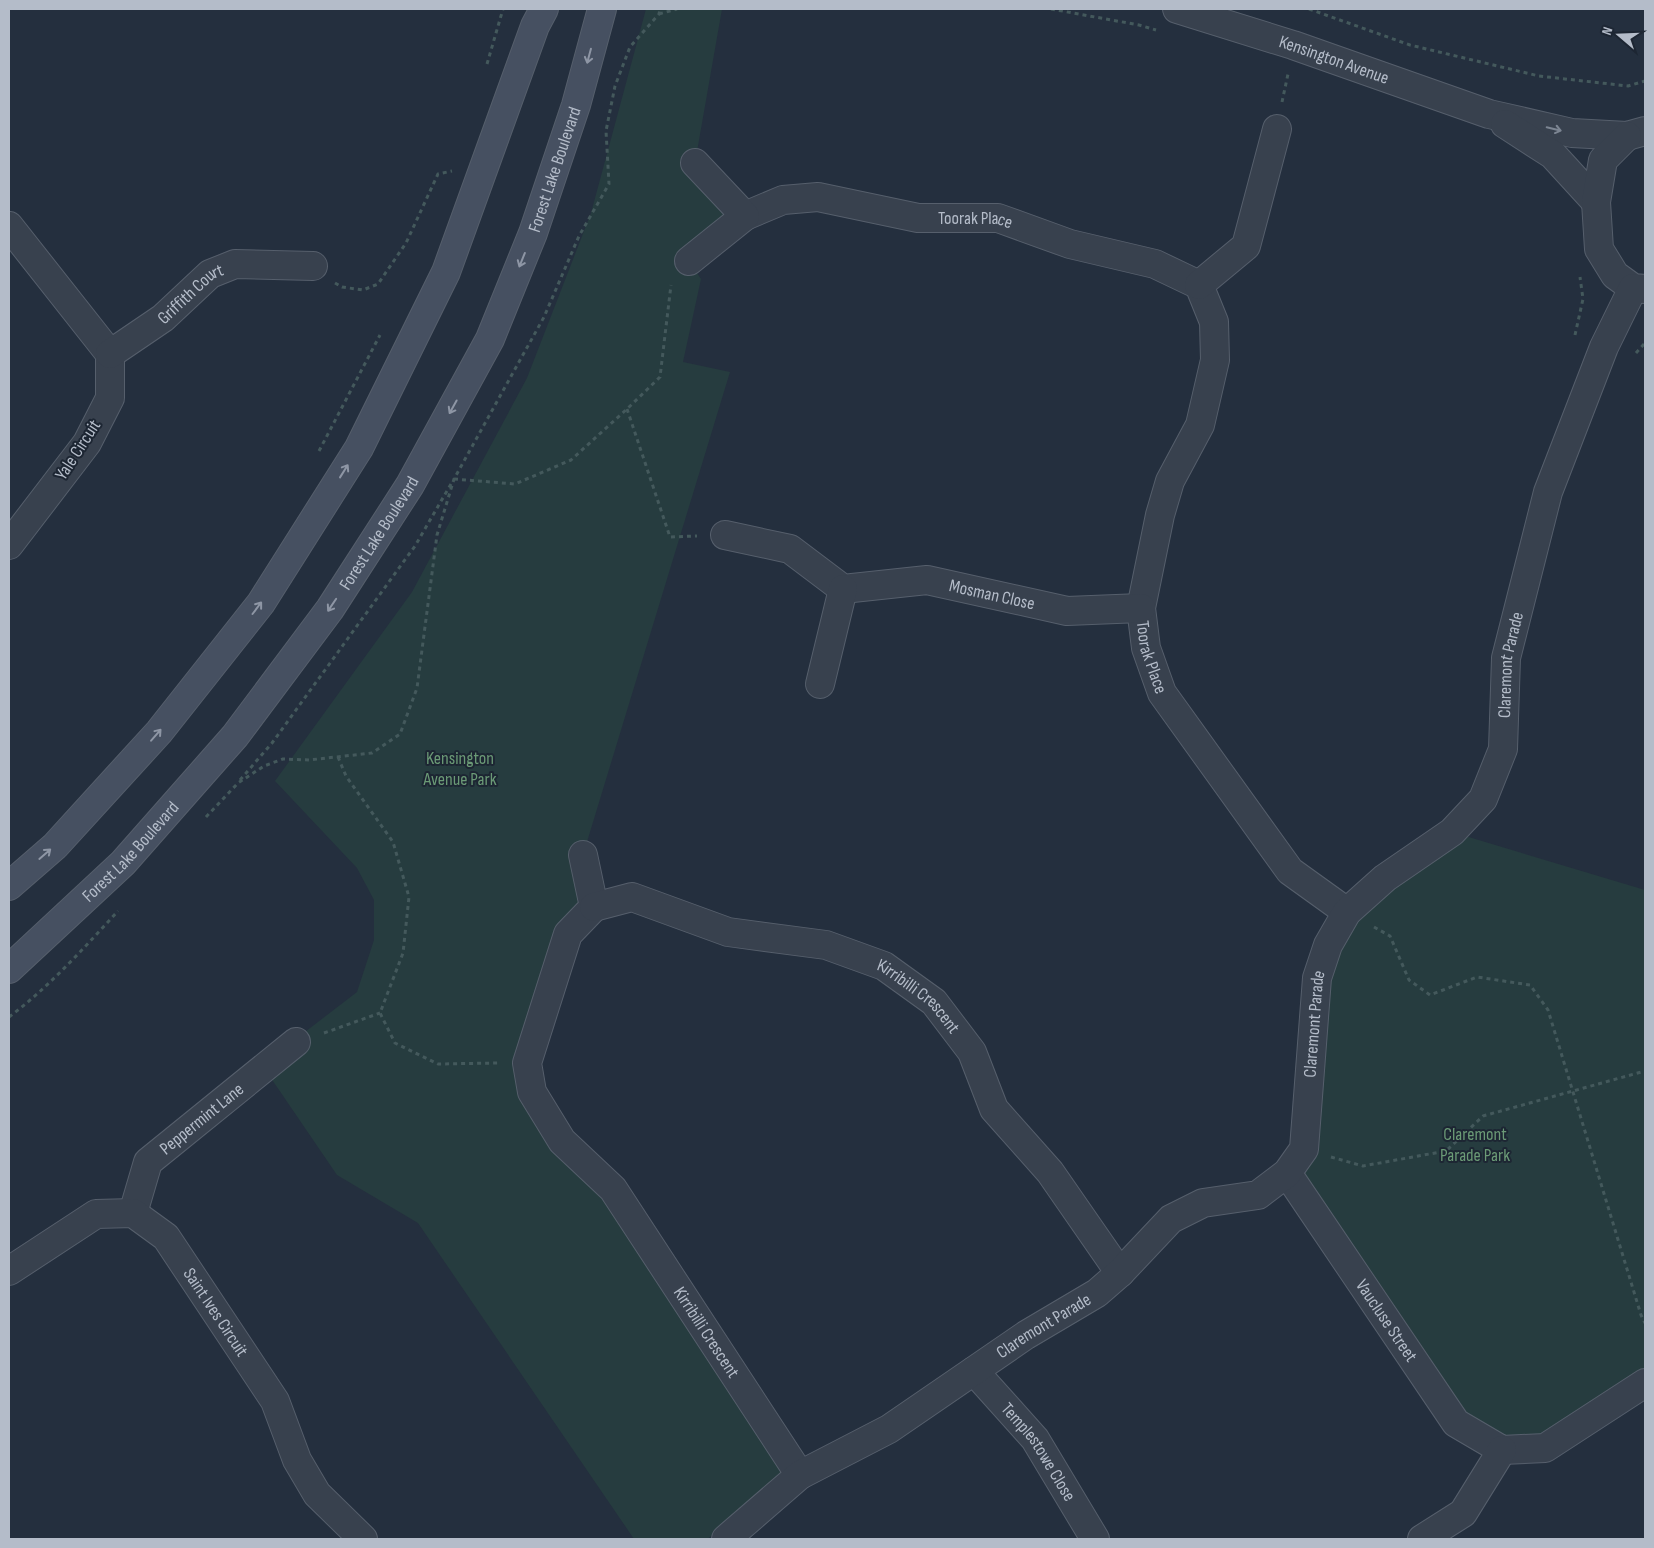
<svg xmlns="http://www.w3.org/2000/svg" width="1654" height="1548" viewBox="0 0 1654 1548" font-family="'Sofia Sans Condensed',sans-serif">
  <rect width="100%" height="100%" fill="#242f3e"/>
  <g fill="#263c3f">
    <polygon points="646,9 722,9 695,163 745,216 689,261 701,279 683,362 730,372 583,855 594,907 568,934 532,1092 800,1475 707,1539 634,1539 418,1223 337,1175 262,1065 357,992 374,940 374,900 357,868 275,781 412,592 527,378 591,213"/>
    <polygon points="1452,832 1645,890 1645,1383 1545,1448 1456,1423 1287,1173 1328,945"/>
  </g>
  <g fill="none" stroke-linecap="round" stroke-linejoin="round">
    <g stroke="#565f6c" stroke-width="30">
      <g id="minor">
        <path id="s1" d="M1177 9 1293 45 1489 114 1572 133 1627 136 1645 131"/>
        <polyline points="1505,124 1553,155 1596,202"/>
        <polyline points="1627,136 1603,160 1596,202 1599,249 1615,275 1633,288 1645,289"/>
        <path id="s2" d="M745 216 783 200 818 197 918 218H998L1070 244 1155 264 1199 285 1214 322 1215 360 1200 425 1170 481 1160 515 1141 608 1146 648 1162 693 1290 871 1347 912"/>
        <polyline points="9,226 110,354 110,398 87,443 9,545"/>
        <polyline points="689,261 745,216 695,163"/>
        <polyline points="1199,285 1246,246 1277,129"/>
        <path id="s3" d="M110 354 163 318 210 274 235 264 313 266"/>
        <path id="s4" d="M725 535 790 549 843 589 927 580 1067 611 1141 608"/>
        <polyline points="820,684 843,589"/>
        <path id="s5" d="M583 855 594 907 568 934 527 1063 532 1092 562 1141 613 1189 800 1475"/>
        <path id="s6" d="M594 907 632 897 728 932 826 945 884 966 934 1002 972 1052 994 1109 1050 1172 1120 1273"/>
        <path id="s7" d="M1287 1173 1456 1423 1502 1450 1545 1448 1645 1383"/>
        <path id="s8" d="M133 1213 148 1162 296 1042"/>
        <path id="s9" d="M9 1271 96 1214 133 1213 166 1237 275 1401 297 1460 317 1494 363 1539"/>
        <path id="s10" d="M974 1371 1035 1439 1095 1539"/>
        <path id="s11" d="M726 1539 800 1475 889 1429 1026 1335 1097 1293 1120 1273 1171 1219 1203 1203 1258 1195 1287 1173 1304 1149 1317 978 1328 945 1347 912 1385 878 1452 832 1483 799 1503 749 1506 658 1548 492 1604 347 1633 288"/>
        <polyline points="1422,1539 1463,1513 1502,1450"/>
      </g>
    </g>
    <g stroke="#565f6c" stroke-width="30">
      <g id="secondary">
        <polyline points="9,886 55,846 159,732 261,603 359,448 446,272 535,26 544,9"/>
        <path id="s12" d="M9 969 123 863 235 736 330 609 410 485 490 339 533 233 576 105 602 9"/>
      </g>
    </g>
    <g stroke="#44595c" stroke-width="3" stroke-dasharray="4 4" stroke-linecap="butt">
      <polyline points="1051,9 1139,25 1156,30"/>
      <polyline points="1309,9 1410,45 1539,76 1628,86 1645,81"/>
      <polyline points="659,14 677,9"/>
      <polyline points="487,64 503,9"/>
      <polyline points="1282,102 1288,74"/>
      <polyline points="335,283 342,287 363,290 378,284 406,243 438,174 452,171"/>
      <polyline points="1575,335 1583,299 1580,277"/>
      <polyline points="1636,353 1645,343"/>
      <polyline points="627,409 670,537 697,536"/>
      <polyline points="319,451 380,335"/>
      <polyline points="454,479 515,484 571,460 627,409 660,377 671,285"/>
      <polyline points="338,757 346,776 393,842 409,897 403,953 380,1013 395,1043 438,1064 499,1063"/>
      <polyline points="240,780 272,743 415,546 451,484"/>
      <polyline points="206,817 238,783 264,766 283,759 309,760 372,753 400,734 417,688 437,535 454,479 544,317 579,236 609,184 606,131 615,86 630,47 659,14 660,9"/>
      <polyline points="1374,927 1390,936 1409,980 1430,995 1477,977 1530,985 1548,1010 1641,1315 1645,1323"/>
      <path d="M9 1017C49 987 84 948 118 911"/>
      <polyline points="324,1033 380,1013"/>
      <polyline points="1331,1157 1363,1166 1446,1151 1483,1116 1645,1071"/>
    </g>
    <use href="#minor" stroke="#38414e" stroke-width="28"/>
    <use href="#secondary" stroke="#465061" stroke-width="28"/>
  </g>
  <defs><path id="oneway-shaft" d="M-6 0H5M1.5-3L5.5 0L1.5 3" fill="none" stroke-width="1.6" stroke-linecap="round" stroke-linejoin="round" transform="scale(1.25)"/></defs>
  <g stroke="#8e96a5">
    <use href="#oneway-shaft" transform="translate(589 56) rotate(105)"/>
    <use href="#oneway-shaft" transform="translate(522 260) rotate(112)"/>
    <use href="#oneway-shaft" transform="translate(453 407) rotate(119)"/>
    <use href="#oneway-shaft" transform="translate(344 471) rotate(-58)"/>
    <use href="#oneway-shaft" transform="translate(332 605) rotate(124)"/>
    <use href="#oneway-shaft" transform="translate(257 608) rotate(-53)"/>
    <use href="#oneway-shaft" transform="translate(156 735) rotate(-49)"/>
    <use href="#oneway-shaft" transform="translate(45 854) rotate(-41)"/>
  </g>
  <use stroke="#7c8592" href="#oneway-shaft" transform="translate(1554 129) rotate(13)"/>
  <g text-anchor="middle" dominant-baseline="central" stroke-width="4" stroke-linejoin="round" paint-order="stroke">
    <g font-size="18" fill="#b4bcc9" stroke="#1d2633">
      <text stroke="none"><textPath href="#s1" startOffset="165">Kensington Avenue</textPath></text>
      <text stroke="none"><textPath href="#s12" startOffset="979">Forest Lake Boulevard</textPath></text>
      <text stroke="none"><textPath href="#s2" startOffset="236">Toorak Place</textPath></text>
      <text stroke="none"><textPath href="#s3" startOffset="101">Griffith Court</textPath></text>
      <text transform="translate(78 450) rotate(-57)">Yale Circuit</text>
      <text stroke="none"><textPath href="#s12" startOffset="574">Forest Lake Boulevard</textPath></text>
      <text stroke="none"><textPath href="#s4" startOffset="284">Mosman Close</textPath></text>
      <text stroke="none"><textPath href="#s2" startOffset="860">Toorak Place</textPath></text>
      <text stroke="none"><textPath href="#s11" startOffset="1269">Claremont Parade</textPath></text>
      <text stroke="none"><textPath href="#s12" startOffset="169">Forest Lake Boulevard</textPath></text>
      <text stroke="none"><textPath href="#s6" startOffset="348">Kirribilli Crescent</textPath></text>
      <text stroke="none"><textPath href="#s11" startOffset="834">Claremont Parade</textPath></text>
      <text stroke="none"><textPath href="#s8" startOffset="122">Peppermint Lane</textPath></text>
      <text stroke="none"><textPath href="#s9" startOffset="272">Saint Ives Circuit</textPath></text>
      <text stroke="none"><textPath href="#s7" startOffset="178">Vaucluse Street</textPath></text>
      <text stroke="none"><textPath href="#s11" startOffset="384">Claremont Parade</textPath></text>
      <text stroke="none"><textPath href="#s5" startOffset="554">Kirribilli Crescent</textPath></text>
      <text stroke="none"><textPath href="#s10" startOffset="104">Templestowe Close</textPath></text>
    </g>
    <g font-size="18" fill="#6b9a76" stroke="#1d2633">
      <text x="460" y="758">Kensington<tspan x="460" dy="21">Avenue Park</tspan></text>
      <text x="1475" y="1134">Claremont<tspan x="1475" dy="21">Parade Park</tspan></text>
    </g>
  </g>
  <rect width="1654" height="1548" fill="none" stroke="#b4bcc9" stroke-width="20"/>
  <g transform="translate(1619 35) rotate(289)" stroke="#1d2633" stroke-width="4" paint-order="stroke">
  <path d="M0-4L9 19L0 12L-9 19Z" fill="#b4bcc9"/>
  <text y="-8" font-size="14" font-weight="bold" text-anchor="middle" fill="#b4bcc9">N</text>
  </g>
</svg>
